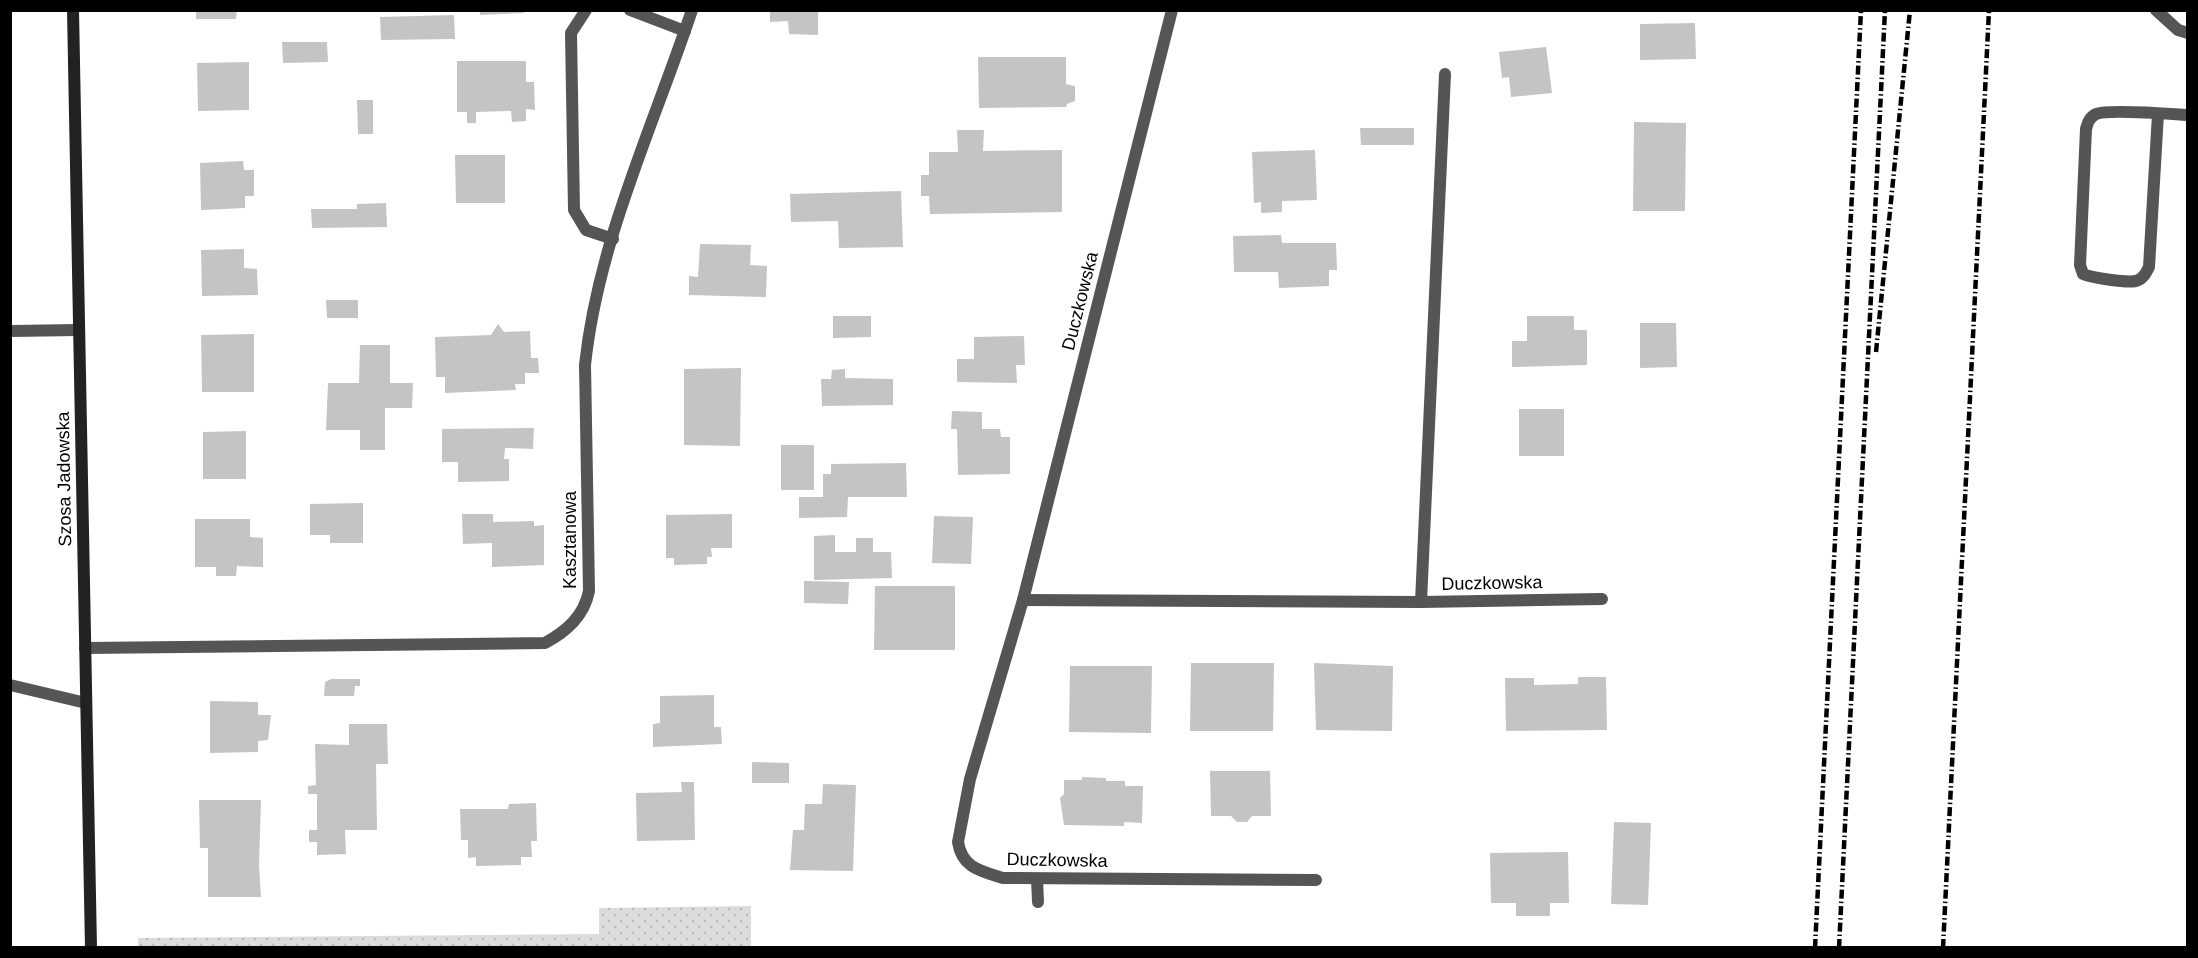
<svg xmlns="http://www.w3.org/2000/svg" width="2198" height="958" viewBox="0 0 2198 958" font-family="Arial,sans-serif">
  <defs>
    <pattern id="grass-dots" width="8" height="8" patternUnits="userSpaceOnUse" patternTransform="scale(1.5)"><rect width="8" height="8" fill="#dcdcdc"/><path d="M2 2h.1M6 6h.1" fill="none" stroke="#bbb" stroke-width="1.8" stroke-linecap="round"/></pattern>
  </defs>
  <rect width="100%" height="100%" fill="#fff"/>
  <polygon fill="url(#grass-dots)" points="751,906 751,947 138,947 138,938 599,934 599,908"/>
  <g fill="#c4c4c4">
    <polygon points="196,10 237,10 236,19 196,19"/>
    <polygon points="480,10 524,10 524,13 480,15"/>
    <polygon points="770,10 818,10 818,35 789,34 788,21 770,22"/>
    <polygon points="454,15 455,39 381,40 380,17"/>
    <polygon points="1695,23 1696,59 1640,60 1640,24"/>
    <polygon points="282,42 327,42 328,62 283,63"/>
    <polygon points="1546,47 1552,93 1511,97 1509,77 1502,78 1499,52"/>
    <polygon points="978,57 1066,57 1066,84 1075,86 1075,101 1067,104 1066,107 979,108"/>
    <polygon points="457,61 526,61 526,82 534,82 535,110 526,109 526,121 512,122 511,111 476,112 476,123 467,123 467,112 457,112"/>
    <polygon points="249,62 249,110 198,111 197,63"/>
    <polygon points="357,100 373,100 373,134 358,134"/>
    <polygon points="1634,122 1686,123 1685,211 1633,211"/>
    <polygon points="1360,128 1414,128 1414,145 1361,145"/>
    <polygon points="957,130 984,130 983,151 1062,150 1062,212 930,214 929,196 921,196 921,175 929,175 929,152 958,152"/>
    <polygon points="1315,150 1317,200 1282,201 1282,212 1261,213 1261,202 1254,203 1252,152"/>
    <polygon points="455,155 505,155 505,203 456,203"/>
    <polygon points="243,161 244,170 254,170 254,196 245,196 245,208 201,210 200,163"/>
    <polygon points="901,191 903,247 839,248 838,221 791,222 790,194"/>
    <polygon points="386,203 387,227 312,228 311,209 357,209 357,204"/>
    <polygon points="1281,235 1282,243 1336,243 1337,270 1329,270 1329,286 1279,288 1278,272 1234,272 1233,236"/>
    <polygon points="700,244 751,245 750,265 767,266 766,297 689,295 689,276 698,277"/>
    <polygon points="244,249 244,268 257,269 258,295 202,296 201,250"/>
    <polygon points="326,300 358,300 358,318 327,318"/>
    <polygon points="833,316 871,316 871,337 833,338"/>
    <polygon points="1527,316 1574,316 1574,330 1587,330 1587,365 1512,367 1512,341 1527,341"/>
    <polygon points="1640,323 1676,323 1677,367 1640,368"/>
    <polygon points="498,324 504,332 530,331 531,358 538,358 539,373 525,373 525,384 515,384 516,390 445,393 445,377 436,377 435,337 491,335"/>
    <polygon points="254,334 254,392 202,392 201,335"/>
    <polygon points="1024,336 1025,365 1016,365 1017,383 957,382 957,359 974,359 974,337"/>
    <polygon points="360,345 390,345 390,383 413,383 412,408 385,408 385,450 360,450 360,430 326,430 328,383 359,383"/>
    <polygon points="741,368 740,446 684,445 684,369"/>
    <polygon points="845,369 845,378 893,379 893,405 822,406 821,379 831,379 832,370"/>
    <rect x="1519" y="409" width="45" height="47"/>
    <polygon points="952,411 982,412 982,429 1000,429 1001,437 1010,437 1010,474 958,475 957,429 951,429"/>
    <polygon points="534,428 533,449 505,448 504,459 509,459 509,481 458,482 458,462 442,462 442,429"/>
    <polygon points="246,431 246,479 203,479 203,432"/>
    <rect x="781" y="445" width="33" height="45"/>
    <polygon points="906,463 907,497 848,497 847,517 799,518 799,497 823,497 823,474 831,474 831,464"/>
    <polygon points="363,503 363,543 330,543 330,535 310,535 310,504"/>
    <polygon points="462,514 493,514 493,522 534,521 534,526 544,525 544,565 492,567 492,543 463,544"/>
    <polygon points="732,514 732,548 711,548 712,557 707,557 707,564 674,565 674,558 666,558 666,515"/>
    <polygon points="934,516 973,517 971,564 932,563"/>
    <polygon points="195,519 250,519 250,537 263,538 263,567 237,566 236,576 216,576 216,567 195,567"/>
    <polygon points="835,535 835,552 856,552 856,538 873,538 873,552 891,552 892,578 814,580 814,536"/>
    <polygon points="804,581 849,582 848,604 804,603"/>
    <polygon points="875,586 955,586 955,650 874,650"/>
    <polygon points="1191,663 1274,663 1273,731 1190,731"/>
    <polygon points="1314,663 1393,666 1392,731 1316,730"/>
    <polygon points="1070,666 1152,666 1151,733 1069,732"/>
    <polygon points="1578,677 1606,677 1607,730 1506,731 1505,678 1534,678 1534,685 1578,684"/>
    <polygon points="331,679 360,679 360,686 355,686 354,696 324,696 325,682"/>
    <polygon points="714,695 714,727 721,727 722,744 653,747 653,724 660,723 660,696"/>
    <polygon points="210,701 258,702 258,715 271,715 268,740 258,741 258,752 210,753"/>
    <polygon points="349,724 387,724 388,764 376,764 377,830 345,830 346,854 317,855 317,842 309,842 309,830 317,830 317,794 308,794 308,786 316,785 315,744 349,745"/>
    <polygon points="752,762 789,763 789,783 752,783"/>
    <polygon points="1210,771 1270,771 1271,816 1252,816 1247,822 1237,822 1231,816 1211,816"/>
    <polygon points="1082,777 1106,778 1106,781 1125,781 1125,786 1143,786 1142,823 1124,822 1124,826 1064,825 1060,798 1064,794 1064,780 1082,780"/>
    <polygon points="681,782 694,782 695,840 637,841 636,793 682,792"/>
    <polygon points="823,784 856,785 853,871 790,870 793,830 804,830 805,804 822,804"/>
    <polygon points="199,800 261,800 259,865 261,897 208,897 208,848 200,848"/>
    <polygon points="536,803 537,841 531,841 532,857 521,857 521,865 476,866 476,857 468,858 468,840 461,840 460,809 508,809 509,804"/>
    <polygon points="1614,822 1651,823 1648,905 1611,904"/>
    <polygon points="1568,852 1569,903 1550,903 1550,916 1516,916 1516,903 1491,903 1490,853"/>
  </g>
  <g fill="none" stroke-linecap="round" stroke-linejoin="round">
    <g stroke="#555" stroke-width="12">
      <polyline points="586,10 571,33 574,210 586,230 613,239"/>
      <polyline points="630,10 685,31"/>
      <polyline points="2156,10 2178,30 2188,33"/>
      <path d="M2158 114 2149 267C2146 273 2143 279 2136 281 2126 283 2093 278 2083 274L2080 265 2086 129C2088 122 2089 118 2096 114 2108 109 2171 114 2188 115"/>
      <polyline points="1421,602 1445,74"/>
      <polyline points="10,685 86,703"/>
      <polyline points="1037,879 1038,902"/>
    </g>
    <g stroke="#555" stroke-width="12">
      <path d="M1172 10 1023 600 970 779 958 842C962 868 981 871 1003 878L1316 880"/>
      <polyline points="10,331 79,330"/>
      <polyline points="1023,600 1421,602 1602,599"/>
      <path d="M85 648 545 643C567 631 584 616 589 591L585 365C598 242 653 127 692 10"/>
    </g>
    <polyline stroke="#222" stroke-width="12" points="73,10 91,948"/>
    <g stroke="#000" stroke-width="4.5" stroke-dasharray="9 3 1.5 3" stroke-linecap="butt">
      <polyline points="1876,352 1910,10"/>
      <polyline points="1815,948 1861,10"/>
      <polyline points="1839,948 1885,10"/>
      <polyline points="1943,948 1989,10"/>
    </g>
  </g>
  <g text-anchor="middle" dominant-baseline="central" stroke-width="6" stroke-linejoin="round" paint-order="stroke">
    <g font-size="18" fill="#000" stroke="#fff">
      <text transform="translate(1080 301) rotate(-76)">Duczkowska</text>
      <text transform="translate(64 479) rotate(-91)">Szosa Jadowska</text>
      <text transform="translate(570 540) rotate(-90)">Kasztanowa</text>
      <text transform="translate(1492 583) rotate(-1)">Duczkowska</text>
      <text transform="translate(1057 860) rotate(1)">Duczkowska</text>
    </g>
  </g>
  <rect width="2198" height="958" fill="none" stroke="#000000" stroke-width="24"/>
</svg>
